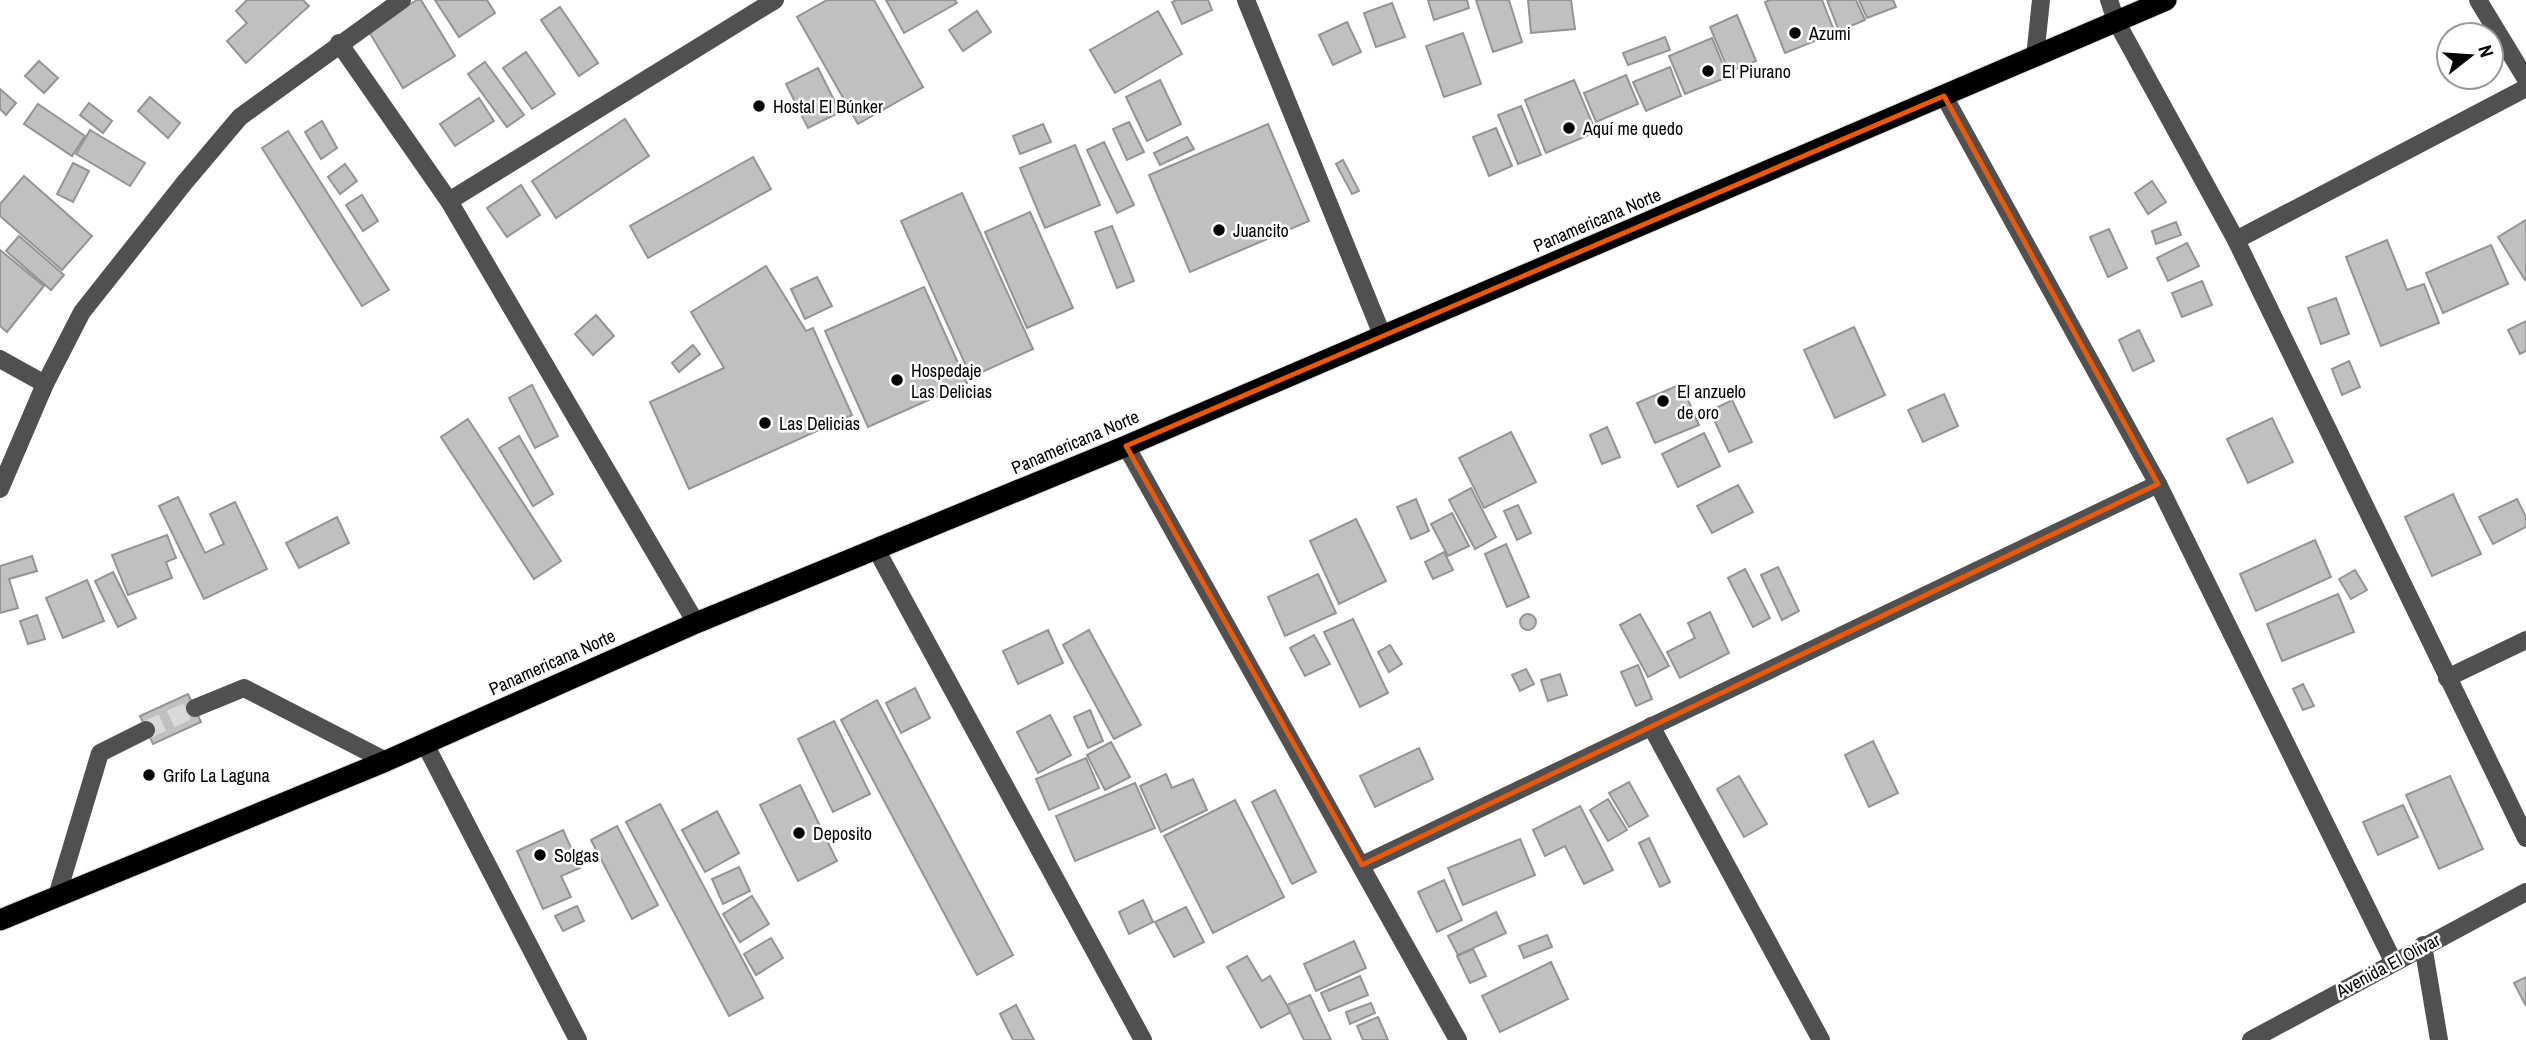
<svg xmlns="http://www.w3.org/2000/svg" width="2526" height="1040" viewBox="0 0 2526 1040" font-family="'Archivo Narrow',sans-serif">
  <rect width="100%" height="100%" fill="#fff"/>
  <g fill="#c0c0c0" stroke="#949494" stroke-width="2">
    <polygon points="247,0 303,0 309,6 246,63 227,41 247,23 236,11"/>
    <polygon points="417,0 421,0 455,56 403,88 368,30"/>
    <polygon points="435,0 487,0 495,13 459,37"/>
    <polygon points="827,0 874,0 923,87 858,124 797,17"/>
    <polygon points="886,0 955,0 957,3 904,33"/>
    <polygon points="1177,0 1208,0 1212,10 1182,24 1172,2"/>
    <polygon points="1428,0 1467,0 1469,8 1434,20"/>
    <polygon points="1476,0 1509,0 1522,42 1493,52"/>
    <polygon points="1528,0 1571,0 1575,29 1531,33"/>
    <polygon points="1770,0 1822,0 1835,33 1785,53 1765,2"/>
    <polygon points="1827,0 1856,0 1865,20 1839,31"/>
    <polygon points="1859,0 1893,0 1896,7 1867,18"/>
    <polygon points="1392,3 1405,37 1376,47 1364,13"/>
    <polygon points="560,7 598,63 579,76 541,20"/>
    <polygon points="977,11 991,32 963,51 949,30"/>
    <polygon points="1158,11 1182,54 1115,93 1090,50"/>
    <polygon points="1737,15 1756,61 1729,72 1710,27"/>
    <polygon points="1347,22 1361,52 1333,65 1319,35"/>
    <polygon points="1463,33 1481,84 1444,97 1426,46"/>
    <polygon points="1665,37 1670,50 1628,65 1623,53"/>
    <polygon points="1712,38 1728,77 1685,94 1669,56"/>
    <polygon points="526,52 555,94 532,109 503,68"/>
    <polygon points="39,61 58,78 44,93 25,76"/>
    <polygon points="485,62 524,115 507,127 468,74"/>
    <polygon points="1670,67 1681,96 1646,111 1633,82"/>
    <polygon points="818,68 840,112 808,128 786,84"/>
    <polygon points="1626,75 1638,104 1596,122 1584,93"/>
    <polygon points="1160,80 1181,124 1147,141 1126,97"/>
    <polygon points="1574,80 1596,132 1546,153 1525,100"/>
    <polygon points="0,89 16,103 6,115 0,109"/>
    <polygon points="150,97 180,123 168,138 138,111"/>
    <polygon points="479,98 494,121 455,146 440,124"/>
    <polygon points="89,103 112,121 103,133 80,115"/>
    <polygon points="38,104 85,136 72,156 24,124"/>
    <polygon points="1521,106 1541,155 1518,164 1498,115"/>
    <polygon points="625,119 649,156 556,218 532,181"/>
    <polygon points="322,121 337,148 321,159 305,132"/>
    <polygon points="1129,122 1144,152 1127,160 1113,129"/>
    <polygon points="1043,124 1051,142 1020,154 1013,136"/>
    <polygon points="1268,124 1309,221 1190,272 1149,175"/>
    <polygon points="1496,128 1512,166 1489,176 1473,137"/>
    <polygon points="90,130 145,163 130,186 76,154"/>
    <polygon points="288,131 389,290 362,306 262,148"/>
    <polygon points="1187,137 1194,149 1160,165 1154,153"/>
    <polygon points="1104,142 1134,205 1117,213 1087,150"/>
    <polygon points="1075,145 1100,205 1045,228 1020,168"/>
    <polygon points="753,157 771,189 648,258 630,226"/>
    <polygon points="1343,160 1359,191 1352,194 1336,164"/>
    <polygon points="73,163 89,171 73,202 57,194"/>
    <polygon points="345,164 357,181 340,194 328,177"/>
    <polygon points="24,176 92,236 62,270 0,216 0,204"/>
    <polygon points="2152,181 2166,202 2148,214 2135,193"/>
    <polygon points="521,185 540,215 507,237 487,208"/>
    <polygon points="962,193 1033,349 971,377 901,221"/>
    <polygon points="362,195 378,221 363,231 346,205"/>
    <polygon points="1030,212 1073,308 1027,328 985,232"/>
    <polygon points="2526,220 2526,279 2525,280 2498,237"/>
    <polygon points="2176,222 2181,235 2156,244 2152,231"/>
    <polygon points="1112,226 1134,281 1117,288 1095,232"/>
    <polygon points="2109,229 2127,268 2108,277 2090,237"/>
    <polygon points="19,236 64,275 51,290 6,251"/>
    <polygon points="2387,240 2407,290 2424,284 2439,323 2381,346 2346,257"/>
    <polygon points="2187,243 2199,266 2168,281 2157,258"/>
    <polygon points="2491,245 2508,284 2443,313 2426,273"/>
    <polygon points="0,250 44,286 7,332 0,326"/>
    <polygon points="766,266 806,331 813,328 852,415 689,489 650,402 724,368 691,312"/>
    <polygon points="817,277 832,306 805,319 791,289"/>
    <polygon points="2202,281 2212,305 2182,317 2172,293"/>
    <polygon points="924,287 967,383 868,427 825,331"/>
    <polygon points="2336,298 2349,334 2321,344 2308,308"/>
    <polygon points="596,315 614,336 593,355 575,334"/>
    <polygon points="2526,321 2526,351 2520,354 2508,330"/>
    <polygon points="1854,327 1885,395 1835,418 1804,350"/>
    <polygon points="2139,330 2154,361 2133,371 2119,340"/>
    <polygon points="693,345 700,354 679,372 672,363"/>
    <polygon points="2349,361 2360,387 2342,395 2332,369"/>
    <polygon points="1681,384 1699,425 1655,443 1637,403"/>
    <polygon points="532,385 558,436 535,448 509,398"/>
    <polygon points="1944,394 1958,426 1923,442 1908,410"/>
    <polygon points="1732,400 1752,442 1729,452 1710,411"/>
    <polygon points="2272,418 2293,462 2248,483 2227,439"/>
    <polygon points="468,419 561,561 534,579 441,437"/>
    <polygon points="1607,427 1620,457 1602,464 1590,435"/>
    <polygon points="1511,432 1536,482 1484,508 1459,458"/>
    <polygon points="1704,433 1720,466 1678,487 1662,454"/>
    <polygon points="519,436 553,494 533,506 499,448"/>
    <polygon points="1738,485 1753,512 1712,533 1697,506"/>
    <polygon points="1471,488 1496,537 1475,549 1449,500"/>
    <polygon points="2453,494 2481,554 2432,576 2405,517"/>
    <polygon points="178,497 205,553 224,544 210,514 235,502 267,569 204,599 159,506"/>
    <polygon points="1416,499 1429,531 1411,539 1397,507"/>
    <polygon points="2517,499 2526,517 2526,527 2493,544 2479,517"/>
    <polygon points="1518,505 1531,533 1517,540 1504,511"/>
    <polygon points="1452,513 1469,546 1448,556 1431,524"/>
    <polygon points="337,517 349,543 299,568 286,543"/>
    <polygon points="1356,519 1386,581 1339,604 1310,541"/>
    <polygon points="167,535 176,558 166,562 172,578 128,595 112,555"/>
    <polygon points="2315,540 2331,577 2256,611 2240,574"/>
    <polygon points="1506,544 1529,597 1507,607 1485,554"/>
    <polygon points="1444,552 1453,570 1433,579 1425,562"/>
    <polygon points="32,556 37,571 9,579 18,608 0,613 0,566"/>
    <polygon points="1778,567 1799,611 1782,620 1761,575"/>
    <polygon points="1745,569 1770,618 1753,627 1728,578"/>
    <polygon points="2355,570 2367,590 2351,599 2339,579"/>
    <polygon points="113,572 136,618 118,627 95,581"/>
    <polygon points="1318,574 1336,613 1285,636 1268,597"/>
    <polygon points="87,580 104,621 63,638 46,598"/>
    <polygon points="2338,594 2354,632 2282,661 2267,624"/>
    <polygon points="1710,612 1729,653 1680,678 1667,652 1695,638 1688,623"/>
    <polygon points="1640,614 1669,666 1648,677 1620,625"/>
    <circle cx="1528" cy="622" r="8"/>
    <polygon points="37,615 45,639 28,644 20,621"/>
    <polygon points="1353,619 1388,693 1360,707 1324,632"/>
    <polygon points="1048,630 1063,663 1018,684 1003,651"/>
    <polygon points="1089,630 1141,725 1114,739 1063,645"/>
    <polygon points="1314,635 1330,664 1305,676 1290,648"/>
    <polygon points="1390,645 1402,664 1389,672 1378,652"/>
    <polygon points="1638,665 1652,699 1636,706 1621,672"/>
    <polygon points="1526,669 1534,684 1520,691 1512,675"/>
    <polygon points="1560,674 1567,695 1548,701 1541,680"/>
    <polygon points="2303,684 2314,706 2303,710 2293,689"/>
    <polygon points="915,688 930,718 901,733 886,703"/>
    <polygon points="188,694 201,722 153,744 140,716"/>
    <polygon points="877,700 1013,955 977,975 841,720"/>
    <polygon points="1090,710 1103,741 1088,748 1074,717"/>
    <polygon points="1050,715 1071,755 1038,773 1017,732"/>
    <polygon points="834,721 870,794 833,812 798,739"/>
    <polygon points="1873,741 1898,793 1869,807 1845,755"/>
    <polygon points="1111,742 1130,777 1105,790 1087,755"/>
    <polygon points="1419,748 1433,779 1375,807 1360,776"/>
    <polygon points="1086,758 1099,788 1049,810 1036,779"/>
    <polygon points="1166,774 1172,788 1193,779 1207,810 1161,832 1140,786"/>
    <polygon points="1739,776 1767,824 1744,837 1717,789"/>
    <polygon points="2450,776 2483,849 2439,869 2406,795"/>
    <polygon points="1629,782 1648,816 1629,827 1609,793"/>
    <polygon points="1135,783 1155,828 1075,861 1056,816"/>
    <polygon points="800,785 837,861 798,881 760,805"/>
    <polygon points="1275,790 1316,872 1292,884 1252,802"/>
    <polygon points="1608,799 1627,830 1608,841 1590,810"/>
    <polygon points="1235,800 1284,897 1213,933 1164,836"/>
    <polygon points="660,804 763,998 729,1016 626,822"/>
    <polygon points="2403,805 2418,837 2378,855 2363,822"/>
    <polygon points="1580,806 1613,870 1584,884 1565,846 1545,856 1533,830"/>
    <polygon points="717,811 739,853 705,872 682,830"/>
    <polygon points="617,826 658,905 632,919 591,840"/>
    <polygon points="563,830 580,868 561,876 571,897 543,909 517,851"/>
    <polygon points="1649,838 1670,882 1660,887 1639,843"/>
    <polygon points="1520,839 1535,875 1463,905 1448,868"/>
    <polygon points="739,867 750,891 723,904 712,879"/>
    <polygon points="1444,880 1462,920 1437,932 1418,892"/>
    <polygon points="752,896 769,924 740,942 723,914"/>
    <polygon points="1143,900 1153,922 1129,934 1119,912"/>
    <polygon points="577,906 584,921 563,931 555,916"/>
    <polygon points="1186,907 1204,942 1174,957 1155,922"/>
    <polygon points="1496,912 1506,933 1458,955 1448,936"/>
    <polygon points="1547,935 1552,947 1524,958 1519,946"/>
    <polygon points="771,938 783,958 756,975 744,954"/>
    <polygon points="1354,941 1366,968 1316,991 1304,964"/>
    <polygon points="1473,949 1486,976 1470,983 1457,956"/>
    <polygon points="1247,956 1262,981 1270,976 1291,1012 1261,1028 1227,967"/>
    <polygon points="1551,962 1568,999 1500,1032 1482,996"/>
    <polygon points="1360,976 1368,995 1329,1011 1321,993"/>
    <polygon points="2526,977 2526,1006 2514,983"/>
    <polygon points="1310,995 1331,1040 1304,1040 1287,1005"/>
    <polygon points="1371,1003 1375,1013 1350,1024 1346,1012"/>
    <polygon points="1016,1005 1034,1040 1013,1040 1000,1014"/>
    <polygon points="1378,1017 1388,1040 1363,1040 1357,1026"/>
  </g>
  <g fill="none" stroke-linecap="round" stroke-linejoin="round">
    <polyline stroke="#d9d9d9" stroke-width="18" stroke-dasharray="18 9" stroke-linecap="butt" points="146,730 195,708"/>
    <g stroke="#dbdbdb" stroke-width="23">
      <polyline id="highway" points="0,920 386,761 696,623 1126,446 2166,0"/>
    </g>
    <g stroke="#505050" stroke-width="18">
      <polyline points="1246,0 1383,337"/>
      <polyline points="2109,0 2116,21 2236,240 2526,838"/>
      <polyline points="2478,0 2526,79"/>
      <polyline points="339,43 449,201 696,623"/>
      <polyline points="2035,57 2041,0"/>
      <polyline points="1944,96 2158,484 2393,961"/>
      <polyline points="449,201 775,0"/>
      <polyline points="2236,240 2526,88"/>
      <polyline points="0,359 45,384"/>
      <polyline points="1126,446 1458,1040"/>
      <polyline points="0,489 45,384 82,312 185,182 240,117 402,0"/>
      <polyline points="876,549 1143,1040"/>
      <polyline points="2447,678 2526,640"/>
      <polyline points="195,708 244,688 386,761"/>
      <polyline points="1651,726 1821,1040"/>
      <polyline points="425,744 578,1040"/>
      <polyline points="1362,865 2158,484"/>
      <polyline points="57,896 100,753 146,730"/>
      <polyline points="2423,945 2439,1040"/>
      <polyline points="2251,1040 2526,892"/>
    </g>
    <use href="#highway" stroke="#000" stroke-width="21"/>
  </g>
  <path fill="none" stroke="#e8590c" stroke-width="5" stroke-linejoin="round" d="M1944 96 2158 484 1362 865 1126 446Z"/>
  <g fill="#000" stroke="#fff" stroke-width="2.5">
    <circle cx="1795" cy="33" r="7"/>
    <circle cx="1708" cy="71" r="7"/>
    <circle cx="759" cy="106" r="7"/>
    <circle cx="1569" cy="128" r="7"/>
    <circle cx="1219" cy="230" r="7"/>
    <circle cx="897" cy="380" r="7"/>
    <circle cx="1663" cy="401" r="7"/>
    <circle cx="765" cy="423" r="7"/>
    <circle cx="149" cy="775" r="7"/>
    <circle cx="799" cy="833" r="7"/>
    <circle cx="540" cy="855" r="7"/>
  </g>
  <g text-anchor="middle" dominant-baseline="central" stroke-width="5" stroke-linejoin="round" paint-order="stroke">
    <g font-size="18" fill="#000" stroke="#fff" text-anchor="start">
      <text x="1809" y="33">Azumi</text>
      <text x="1722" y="71">El Piurano</text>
      <text x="773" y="106">Hostal El Búnker</text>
      <text x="1583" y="128">Aquí me quedo</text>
      <text x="1233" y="230">Juancito</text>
      <text x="911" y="370">Hospedaje<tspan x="911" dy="21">Las Delicias</tspan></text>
      <text x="1677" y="391">El anzuelo<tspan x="1677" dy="21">de oro</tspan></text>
      <text x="779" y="423">Las Delicias</text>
      <text x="163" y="775">Grifo La Laguna</text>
      <text x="813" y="833">Deposito</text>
      <text x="554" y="855">Solgas</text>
    </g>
    <g font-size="18" fill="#000" stroke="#fff">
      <text transform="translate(1597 220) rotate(-23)">Panamericana Norte</text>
      <text transform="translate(1075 442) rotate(-23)">Panamericana Norte</text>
      <text transform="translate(552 662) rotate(-24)">Panamericana Norte</text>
      <text transform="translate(2388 965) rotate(-28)">Avenida El Olivar</text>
    </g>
  </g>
  <g transform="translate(2470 56) rotate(73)"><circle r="33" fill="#ffffff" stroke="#999999" stroke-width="2"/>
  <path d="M0-5L12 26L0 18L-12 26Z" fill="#000000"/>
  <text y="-10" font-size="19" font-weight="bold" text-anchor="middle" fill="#000000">N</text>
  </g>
</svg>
